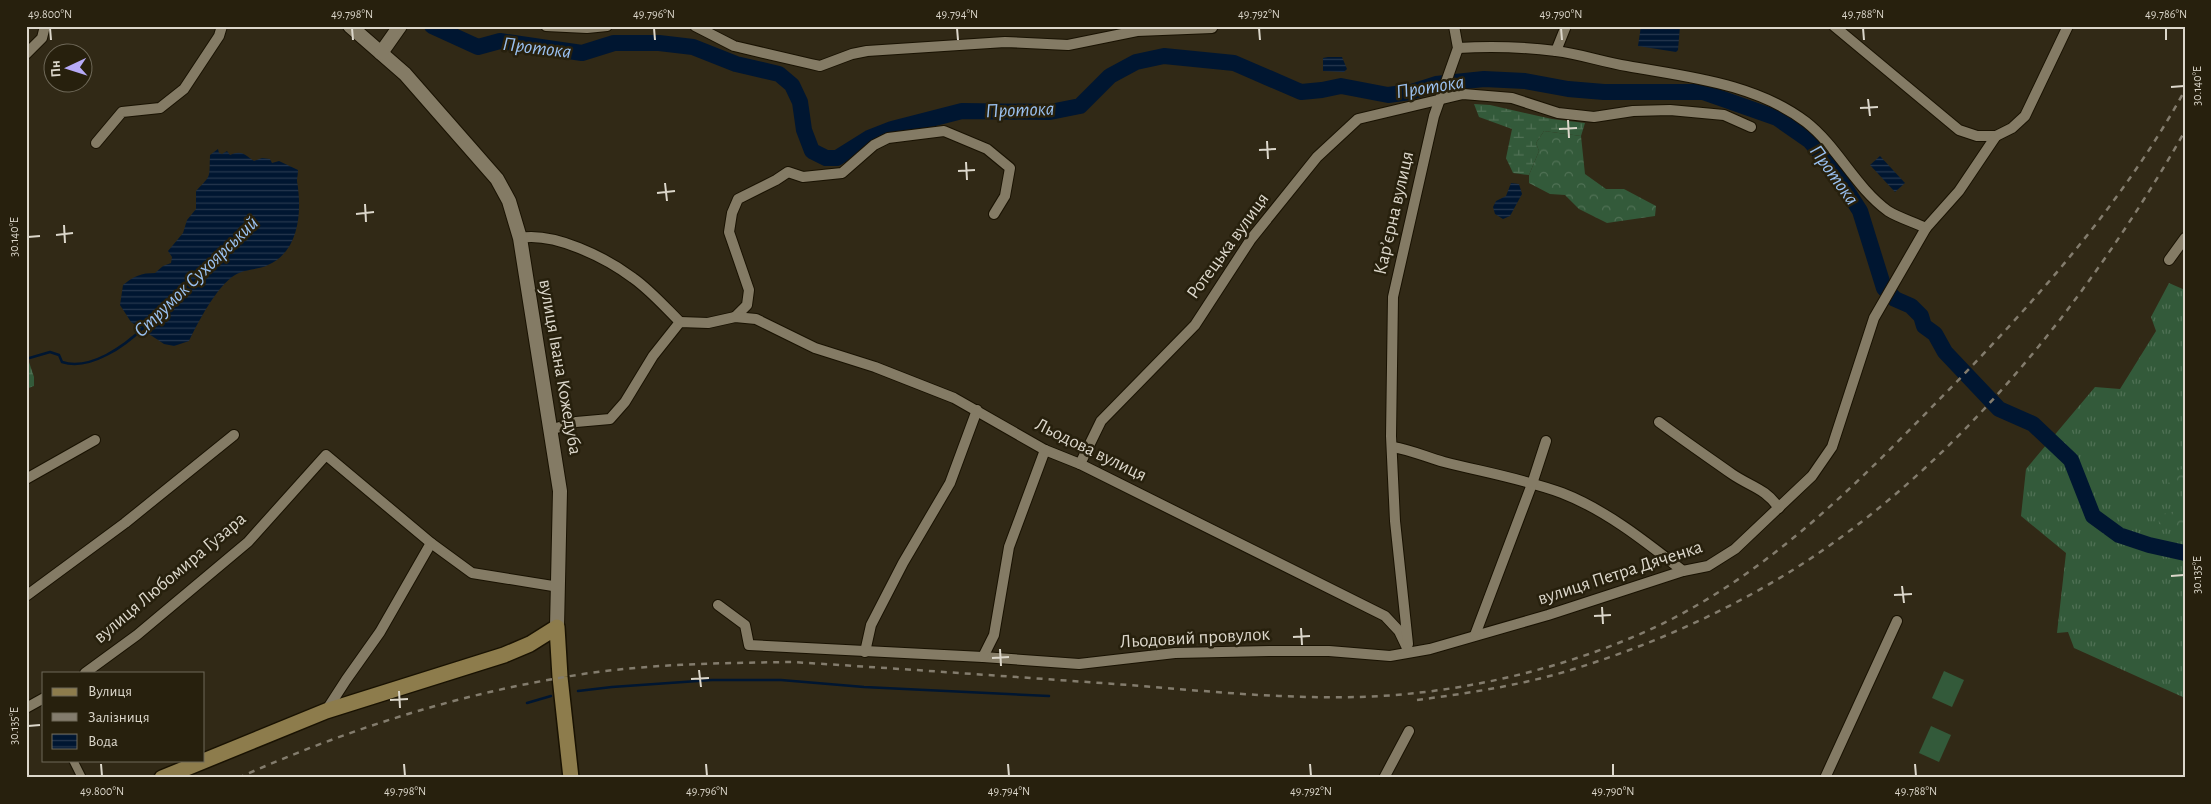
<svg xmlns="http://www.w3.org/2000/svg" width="2211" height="804" viewBox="0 0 2211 804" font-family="'Alegreya Sans',sans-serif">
  <defs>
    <pattern id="grass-tufts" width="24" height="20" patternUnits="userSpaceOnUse" patternTransform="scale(1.25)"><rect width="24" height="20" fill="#335a3a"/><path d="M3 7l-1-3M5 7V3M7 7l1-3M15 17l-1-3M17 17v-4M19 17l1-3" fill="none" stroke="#507155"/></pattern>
    <pattern id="forest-crowns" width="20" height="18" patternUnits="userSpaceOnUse" patternTransform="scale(1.25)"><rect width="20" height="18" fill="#335a3a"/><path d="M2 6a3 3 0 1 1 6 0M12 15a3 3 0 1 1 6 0" fill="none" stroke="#507155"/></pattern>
    <pattern id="wetland-marsh" width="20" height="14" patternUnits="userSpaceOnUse" patternTransform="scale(1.25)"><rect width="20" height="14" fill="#335a3a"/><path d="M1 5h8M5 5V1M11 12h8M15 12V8" fill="none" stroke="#507155"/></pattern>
    <pattern id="water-rules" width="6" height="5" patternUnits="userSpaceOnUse" patternTransform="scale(1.25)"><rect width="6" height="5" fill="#001631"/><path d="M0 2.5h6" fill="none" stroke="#25374e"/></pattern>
  </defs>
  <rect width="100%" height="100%" fill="#312916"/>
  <polygon fill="url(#grass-tufts)" points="2169,283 2185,290 2185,698 2074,648 2068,632 2057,633 2066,553 2021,516 2026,469 2095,387 2120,389 2156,331 2151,317"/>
  <g fill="url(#forest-crowns)">
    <polygon points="1544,131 1581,136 1585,174 1606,189 1624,189 1656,206 1655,216 1607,223 1579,209 1565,195 1550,194 1529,183 1529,175 1539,151 1536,143"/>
    <polygon points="2185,468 2185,487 2167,482 2167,474"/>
    <polygon points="2185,509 2185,530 2159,524 2158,515"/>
  </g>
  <g fill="url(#wetland-marsh)">
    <polygon points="1474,104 1490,105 1552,119 1585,123 1581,136 1544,131 1536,143 1539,151 1529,175 1513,173 1506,158 1512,129 1479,117"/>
    <polygon points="26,353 34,377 34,386 26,389"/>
  </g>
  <g fill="#335a3a">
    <polygon points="1944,671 1964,680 1952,707 1932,698"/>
    <polygon points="1931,726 1951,735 1939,762 1919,753"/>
  </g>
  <g fill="url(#water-rules)">
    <polygon points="1641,26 1680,26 1678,50 1676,52 1638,46"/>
    <polygon points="1328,57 1342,57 1347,69 1344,72 1323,71 1323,58"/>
    <path d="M218 149 219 153 222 154 227 151 230 155C241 150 244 154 254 161L262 158 270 159 272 163 279 161 298 170C298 174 297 178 297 181 302 210 300 251 268 265 258 270 244 269 235 275 217 286 198 322 189 341L174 346 164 344 131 322 120 305 123 285C134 276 141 273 155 273L163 266 171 263 172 257 168 251 183 233 187 220 196 209V191C212 174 209 179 210 155Z"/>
    <polygon points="1880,156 1905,183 1895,192 1870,165"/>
    <polygon points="1511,183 1519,184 1522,194 1510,216 1503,219 1495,214 1493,207 1496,201 1506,196"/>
  </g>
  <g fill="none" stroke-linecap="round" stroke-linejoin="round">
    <g stroke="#001631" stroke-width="2.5">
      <path d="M26 359 50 352 59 355 62 362C90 371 125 346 144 327"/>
      <polyline points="578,691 612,687 712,680 781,680 864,687 1049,696"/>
      <polyline points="527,703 551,696"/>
    </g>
    <polyline stroke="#001631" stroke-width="16" points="432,26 478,47 500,41 582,53 614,43 659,43 693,47 736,64 779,74 792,85 800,102 804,130 812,151 826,158 837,158 869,138 892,129 962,111 1050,112 1080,106 1110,76 1136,62 1164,56 1234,63 1301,92 1322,90 1341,86 1388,95 1411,92 1436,84 1484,79 1525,81 1568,89 1604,92 1703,92 1777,118 1810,141 1832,167 1860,211 1884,288 1895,299 1911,306 1921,316 1924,326 1935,334 1945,352 1999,409 2033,424 2071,460 2093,516 2119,535 2149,545 2185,553"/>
    <g stroke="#191202" stroke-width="10">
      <polyline id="pedestrian" points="73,760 82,778"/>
    </g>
    <g stroke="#191202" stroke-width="12">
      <g id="minor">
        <polyline points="546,26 587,28 607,26"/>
        <polyline points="695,26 734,46 811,64 820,66 852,54 867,51 1005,42 1068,45 1137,31 1212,28 1213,26"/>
        <polyline points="1834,26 1959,130 1977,136 1996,136 2012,128 2025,116 2068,26"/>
        <path d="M1458 48C1490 46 1524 47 1556 51 1580 54 1603 62 1627 66 1687 77 1755 83 1806 122 1838 147 1855 187 1888 211 1899 218 1914 222 1926 228"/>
        <polyline points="1556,51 1566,26"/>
        <polyline points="26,54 42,38 45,26"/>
        <polyline points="96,143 122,112 160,108 184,89 219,36 222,26"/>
        <path d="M520 238C554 232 605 257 633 278 650 290 665 307 680 322"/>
        <polyline points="2169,260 2185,238"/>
        <polyline points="735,317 747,305 749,290 729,232 732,213 738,199 776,180 788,172 803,177 842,173 874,145 888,138 944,131 987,149 1010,168 1005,196 994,214"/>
        <path d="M1659 422C1683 440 1708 457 1732 474 1751 487 1765 488 1779 508"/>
        <polyline points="550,430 576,422 610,419 625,402 653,356 680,322 708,323 735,317 756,319 815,348 875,367 954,398 1045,450 1080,464 1385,616 1399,631 1409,652"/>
        <path d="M1393 447C1411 450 1426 457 1444 462 1483 472 1524 479 1562 493 1606 510 1646 542 1683 571"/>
        <polyline points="1080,464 1101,421 1195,325 1251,239 1317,157 1358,119 1463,94 1512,98 1558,113 1594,117 1633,111 1670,110 1724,115 1751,127"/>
        <polyline points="26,479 95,440"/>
        <polyline points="26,596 125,523 234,435"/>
        <polyline points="718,605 745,625 749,645 983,657 1079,664 1175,653 1269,651 1329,651 1390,656 1430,649 1548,615 1683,571 1708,566 1735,549 1812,476 1832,447 1874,318 1926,228 1959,191 1996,136"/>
        <polyline points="1475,635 1532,484 1546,441"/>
        <polyline points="1408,644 1395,521 1391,436 1393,297 1434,116 1458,48 1454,26"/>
        <polyline points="865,652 871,625 903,563 950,483 977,410"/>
        <polyline points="983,657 994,635 1009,547 1045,450"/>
        <polyline points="85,673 137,635 248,542 326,455 431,543 472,573 559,587"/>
        <polyline points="26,708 44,698"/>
        <polyline points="326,711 346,680 380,632 431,543"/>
        <polyline points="1384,778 1409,731"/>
        <polyline points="1825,778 1897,621"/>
      </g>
    </g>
    <g stroke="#191202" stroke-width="16">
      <g id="tertiary">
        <polyline points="350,26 405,74 497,179 509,201 520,238 560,491 557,627"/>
        <polyline points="381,53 400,26"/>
      </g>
    </g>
    <g stroke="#191202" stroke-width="18">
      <polyline id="secondary" points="162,778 326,711 504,655 530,644 557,627 560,677 571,778"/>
    </g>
    <use href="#pedestrian" stroke="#847b65" stroke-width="8"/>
    <use href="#minor" stroke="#847b65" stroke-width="10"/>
    <use href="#tertiary" stroke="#847b65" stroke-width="14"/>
    <use href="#secondary" stroke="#8d7c4c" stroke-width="15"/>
    <g stroke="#837c6d" stroke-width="2.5" stroke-dasharray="6 6" stroke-linecap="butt">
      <path d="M1417 700C1470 693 1523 685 1574 669 1648 646 1721 614 1788 573 1956 469 2088 301 2185 131"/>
      <path d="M238 778C341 732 448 697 559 678 635 664 715 663 792 662 905 669 1017 677 1129 685 1205 691 1282 699 1359 697 1462 694 1575 667 1668 621 1770 569 1850 491 1929 410 2025 313 2119 210 2185 90"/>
    </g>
  </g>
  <path fill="none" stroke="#dcd7cb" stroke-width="2" d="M50 28 51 40M352 28 353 40M654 28 655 40M957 28 958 40M1259 28 1260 40M1561 28 1562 40M1863 28 1864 40M2166 28V40M2171 87 2184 86M1868 99 1870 116M1860 108 1878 107M1568 120 1569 138M1559 129 1577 128M1267 141 1268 159M1259 150 1276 149M966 162 967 180M958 171 975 170M665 183 667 201M657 193 675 191M365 204 366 222M356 214 374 212M64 225 65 243M56 235 73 233M28 237 40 236M2171 576 2184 575M1902 586 1904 603M1894 595 1912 594M1602 607 1603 624M1594 616 1611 615M1301 628 1302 645M1293 637 1310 636M1000 649 1001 666M992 658 1009 657M699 670 701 687M691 679 709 678M399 691 400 708M390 700 408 699M28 726 40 725M101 764 102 776M404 764 405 776M706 764 707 776M1008 764 1009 776M1310 764 1311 776M1613 764V776M1915 764 1916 776"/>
  <g text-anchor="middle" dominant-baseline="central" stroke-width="5" stroke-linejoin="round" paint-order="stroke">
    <g font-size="19" fill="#dcd7cb" stroke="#27200d">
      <text transform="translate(1394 213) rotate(-77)">Карʼєрна вулиця</text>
      <text transform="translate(1228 246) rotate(-54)">Ротецька вулиця</text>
      <text transform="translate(560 367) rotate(80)">вулиця Івана Кожедуба</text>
      <text transform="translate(1091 450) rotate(26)">Льодова вулиця</text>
      <text transform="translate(1620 573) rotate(-18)">вулиця Петра Дяченка</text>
      <text transform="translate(170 578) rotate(-40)">вулиця Любомира Гузара</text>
      <text transform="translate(1195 638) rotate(-3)">Льодовий провулок</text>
    </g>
    <g font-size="20" font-style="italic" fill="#9ac1f1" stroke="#27200d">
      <text transform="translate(537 48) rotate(7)">Протока</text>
      <text transform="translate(1430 87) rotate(-9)">Протока</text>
      <text transform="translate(1020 110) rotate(-2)">Протока</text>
      <text transform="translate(1834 175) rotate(54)">Протока</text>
      <text transform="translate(196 277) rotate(-44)">Струмок Сухоярський</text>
    </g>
  </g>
  <rect width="2211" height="804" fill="none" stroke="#27200d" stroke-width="55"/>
  <rect x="42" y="672" width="162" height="90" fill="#27200d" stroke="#6f6959"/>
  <rect x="52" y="688" width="25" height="8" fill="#8d7c4c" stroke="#6f6959"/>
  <text x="88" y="696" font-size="15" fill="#dcd7cb">Вулиця</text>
  <rect x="52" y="713" width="25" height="8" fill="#837c6d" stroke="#6f6959"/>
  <text x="88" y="722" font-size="15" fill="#dcd7cb">Залізниця</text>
  <rect x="52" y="734" width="25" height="15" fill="url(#water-rules)" stroke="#6f6959"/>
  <text x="88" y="746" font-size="15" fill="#dcd7cb">Вода</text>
  <g transform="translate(68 68) rotate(266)"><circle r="24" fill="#27200d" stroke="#6f6959"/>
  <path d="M0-4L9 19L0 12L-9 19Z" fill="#b7abf8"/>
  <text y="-8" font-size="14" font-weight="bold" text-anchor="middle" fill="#dcd7cb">Пн</text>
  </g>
  <rect x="28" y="28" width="2156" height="748" fill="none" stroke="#dcd7cb" stroke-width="2"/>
  <g font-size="12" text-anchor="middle" fill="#dcd7cb">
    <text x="50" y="18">49.800°N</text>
    <text x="352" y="18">49.798°N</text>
    <text x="654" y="18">49.796°N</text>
    <text x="957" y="18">49.794°N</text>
    <text x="1259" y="18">49.792°N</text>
    <text x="1561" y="18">49.790°N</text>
    <text x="1863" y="18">49.788°N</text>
    <text x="2166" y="18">49.786°N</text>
    <text transform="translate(2197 86) rotate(-90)" y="4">30.140°E</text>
    <text transform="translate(14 237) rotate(-90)" y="4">30.140°E</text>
    <text transform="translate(2197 575) rotate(-90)" y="4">30.135°E</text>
    <text transform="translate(14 726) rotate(-90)" y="4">30.135°E</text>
    <text x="102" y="795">49.800°N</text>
    <text x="405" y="795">49.798°N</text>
    <text x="707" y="795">49.796°N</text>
    <text x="1009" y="795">49.794°N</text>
    <text x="1311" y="795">49.792°N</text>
    <text x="1613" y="795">49.790°N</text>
    <text x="1916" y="795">49.788°N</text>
  </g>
</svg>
